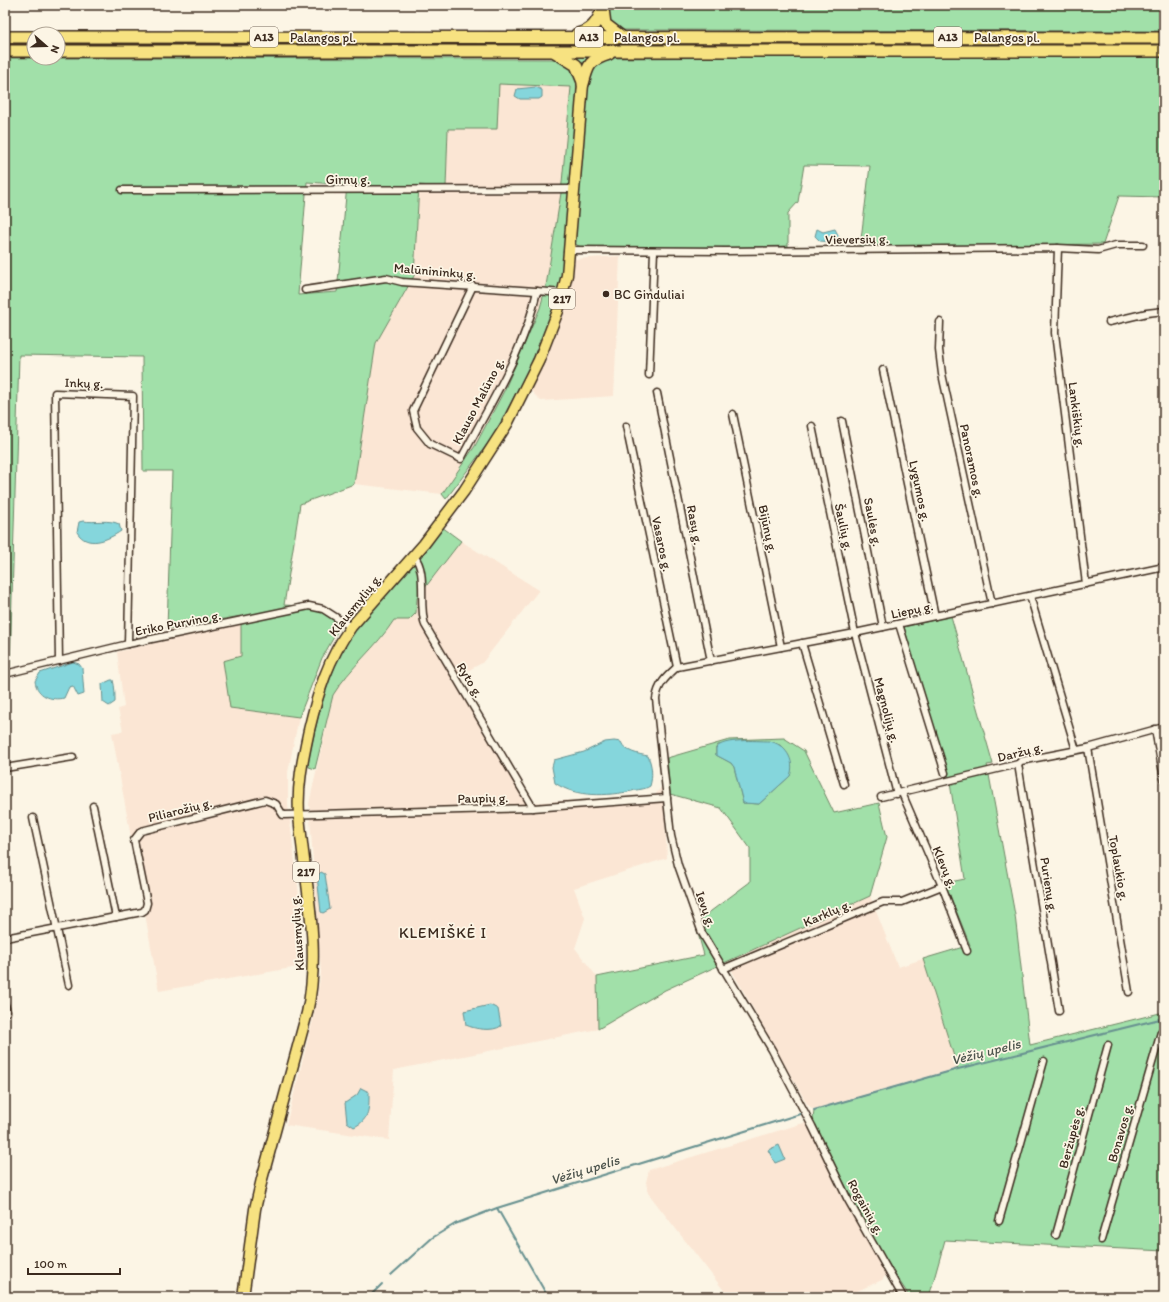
<svg xmlns="http://www.w3.org/2000/svg" width="1169" height="1302" viewBox="0 0 1169 1302" font-family="Itim,sans-serif">
  <rect width="100%" height="100%" fill="#fcf5e5"/>
  <filter id="ink" filterUnits="userSpaceOnUse"><feTurbulence type="fractalNoise" baseFrequency=".025" numOctaves="2"/><feDisplacementMap in="SourceGraphic" scale="8" xChannelSelector="R" yChannelSelector="G"/><feConvolveMatrix kernelMatrix="1 2 1 2 8 2 1 2 1" color-interpolation-filters="sRGB"/></filter>
  <g filter="url(#ink)">
    <g fill="#fbe6d4">
      <polygon points="498,84 571,86 561,193 546,286 540,308 504,391 475,446 442,494 354,484 376,343 414,276 419,185 446,186 448,129"/>
      <polygon points="620,256 614,396 541,401 530,390 560,318 575,259"/>
      <polygon points="461,541 539,590 482,663 454,678 527,803 655,795 662,786 669,785 670,794 665,821 667,858 574,888 585,918 575,948 597,977 598,1029 394,1070 389,1140 286,1125 313,1020 321,973 309,804 333,695 339,685 384,635 394,620 416,613 417,598"/>
      <polygon points="241,616 241,656 230,708 299,717 288,772 288,805 300,904 303,966 159,991 112,733 123,731 118,709 124,707 117,652 167,640 167,629"/>
      <polygon points="870,896 898,967 923,959 958,1069 814,1110 807,1104 727,962"/>
      <polygon points="807,1122 840,1190 887,1274 882,1280 844,1297 729,1297 648,1193 646,1182 649,1170"/>
    </g>
    <g fill="#a1e0a9" stroke="#6e8564" fill-rule="evenodd">
      <polygon points="607,5 1164,5 1164,31 617,30 611,27"/>
      <rect x="5" y="42" width="29" height="4"/>
      <polygon points="58,42 1164,42 1164,47 58,46"/>
      <polygon points="572,56 590,56 591,57 583,68"/>
      <polygon points="807,57 1164,57 1164,197 1119,196 1103,244 860,247 870,166 804,165 798,202 788,213 788,246 717,248 582,248 574,243 588,76 593,65 608,58"/>
      <path d="M5 58 554 59C567 62 573 66 578 78L566 264 559 295 530 366 494 435 446 499 442 494 475 446 504 391 540 308 546 286 561 193 571 87 499 84 497 129H448L446 187 419 185 414 276 376 343 354 484 300 504 284 605 317 607 343 621 322 658 299 717 230 708 223 661 241 656V616L167 629 172 471H143L142 357 19 355 10 668 5 669ZM307 182 347 185 337 292 298 295Z"/>
      <path d="M442 527 461 541 417 598 416 613 409 620H394C377 647 350 667 333 695L315 769 309 767 308 762C318 715 326 678 350 637Z"/>
      <polygon points="951,616 993,764 987,765 988,769 949,779 904,627"/>
      <path d="M784 738 804 751 834 813 879 803 887 837 870 896 665 990 598 1029 597 977 704 955 695 923 750 882V848L721 808 670 794 667 758 729 740ZM718 745H780C790 755 791 762 790 776L759 804 743 803 734 767 731 763 716 755V748Z"/>
      <path d="M989 775 1015 915 1030 1045 1164 1012V1251L945 1240 929 1297H910C872 1242 843 1181 813 1120L814 1110 958 1069 923 959 970 945 945 883 965 879 950 783Z"/>
    </g>
    <g fill="#85d6dc" stroke="#679190">
      <polygon points="536,87 542,90 542,97 539,99 520,99 515,96 517,89"/>
      <polygon points="817,229 823,232 835,229 839,237 833,242 820,241 815,236"/>
      <path d="M83 521C95 523 109 519 119 524L121 531C108 540 87 549 77 532L79 522Z"/>
      <path d="M73 662 79 664 82 668 84 694 78 696 73 686 69 687 64 698C51 701 37 696 35 681L40 673Z"/>
      <path d="M111 680H113C115 687 115 695 115 702L109 706 103 702 102 684Z"/>
      <path d="M614 741 621 742C625 752 638 754 648 756 652 765 653 776 650 786 644 790 638 789 632 791 607 796 577 798 555 783L552 767 554 760 584 752 605 742Z"/>
      <path d="M769 741C785 744 796 760 790 776L759 804 743 803 734 767 731 763 716 755V748C724 738 756 741 769 741Z"/>
      <polygon points="321,872 325,874 330,909 323,913 321,912 317,876"/>
      <path d="M490 1005 498 1009 501 1026C493 1032 474 1029 466 1025L464 1011Z"/>
      <path d="M361 1088 369 1092C369 1107 370 1120 354 1127L347 1122 345 1103 357 1095Z"/>
      <polygon points="779,1145 785,1159 775,1163 768,1150"/>
    </g>
    <g fill="none" stroke-linecap="round" stroke-linejoin="round">
      <g stroke="#679190" stroke-width="2">
        <polyline points="814,1110 958,1069 1164,1018"/>
        <polyline points="497,1208 548,1297"/>
        <polyline points="391,1275 432,1238 455,1224 497,1208 800,1114"/>
        <polyline points="369,1297 382,1284"/>
      </g>
      <g stroke="#3b2a1e" stroke-width="9">
        <g id="street">
          <polyline points="122,190 575,189"/>
          <polyline points="1058,248 1055,333 1086,584"/>
          <polyline points="570,250 726,251 1058,248 1098,250 1116,245 1143,245"/>
          <path d="M473 286 413 411 417 428 430 444 461 459C489 405 525 350 537 291"/>
          <polyline points="305,290 386,278 402,282 564,293"/>
          <polyline points="940,322 939,350 942,374 992,604"/>
          <polyline points="1109,322 1147,313 1164,311"/>
          <polyline points="883,370 935,616"/>
          <polyline points="649,375 654,251"/>
          <polyline points="657,393 711,661"/>
          <polyline points="733,414 781,647"/>
          <polyline points="842,421 883,627"/>
          <polyline points="626,426 677,667"/>
          <polyline points="812,426 855,633 897,794"/>
          <path d="M414 556C428 572 418 603 425 625L533 808"/>
          <polyline points="1030,596 1076,750"/>
          <polyline points="899,624 945,773"/>
          <polyline points="802,643 844,784"/>
          <polyline points="59,661 55,393 133,396 128,644"/>
          <polyline points="5,674 128,644 309,606 323,609 351,627"/>
          <polyline points="1155,729 1164,779"/>
          <polyline points="1088,748 1129,992"/>
          <polyline points="1018,764 1059,1011"/>
          <polyline points="5,768 73,757"/>
          <polyline points="902,793 942,886 967,951"/>
          <polyline points="881,797 1018,764 1021,761 1088,748 1164,727"/>
          <polyline points="93,806 116,917"/>
          <polyline points="33,818 69,985"/>
          <polyline points="5,938 142,912 145,910 147,903 134,840 141,831 265,800 276,804 283,815 533,808 667,798"/>
          <polyline points="723,969 883,902 902,902 942,886"/>
          <polyline points="5,1005 7,1012"/>
          <polyline points="999,1221 1044,1061"/>
          <polyline points="1056,1235 1108,1045"/>
          <polyline points="1101,1240 1161,1032"/>
          <path d="M903 1297 847 1198 812 1126 772 1050 702 933 678 865 671 836 656 699C658 684 666 677 677 667L855 633 1164 567"/>
        </g>
      </g>
      <g stroke="#3b2a1e" stroke-width="13">
        <path id="primary" d="M243 1297 255 1209 262 1179 307 1013C322 947 304 880 299 814 297 785 303 758 309 730 318 692 328 659 351 627L424 544 464 491 507 424 539 360 558 311 567 275 583 84"/>
      </g>
      <g stroke="#3b2a1e" stroke-width="14">
        <g id="highway">
          <polyline points="603,9 605,24 622,37"/>
          <path d="M577 34C592 31 597 23 603 8"/>
          <polyline points="5,37 34,37"/>
          <polyline points="58,37 1164,38"/>
          <polyline points="5,51 34,51"/>
          <polyline points="58,51 1164,51"/>
          <polyline points="555,52 576,65 583,82"/>
          <path d="M583 84C588 64 590 60 609 54"/>
        </g>
      </g>
      <use href="#street" stroke="#fcf5e5" stroke-width="6"/>
      <use href="#primary" stroke="#f7e281" stroke-width="10"/>
      <use href="#highway" stroke="#f7e281" stroke-width="11"/>
    </g>
  </g>
  <circle fill="#3b2a1e" stroke="#fcf5e5" stroke-width="1.5" cx="606" cy="294" r="4"/>
  <g text-anchor="middle" dominant-baseline="central" stroke-width="3.5" stroke-linejoin="round" paint-order="stroke">
    <g fill="#fcf5e5" stroke="#75675a" stroke-width="1">
      <rect x="250" y="27" width="28" height="20" rx="3"/>
      <rect x="575" y="27" width="28" height="20" rx="3"/>
      <rect x="934" y="27" width="28" height="20" rx="3"/>
      <rect x="549" y="289" width="26" height="20" rx="3"/>
      <rect x="293" y="862" width="26" height="20" rx="3"/>
    </g>
    <g font-size="12" font-weight="bold" fill="#3b2a1e">
      <text x="264" y="37">A13</text>
      <text x="589" y="37">A13</text>
      <text x="948" y="37">A13</text>
      <text x="562" y="299">217</text>
      <text x="306" y="872">217</text>
    </g>
    <g font-size="13" fill="#3b2a1e" stroke="#fcf5e5">
      <text x="323" y="37">Palangos pl.</text>
      <text x="647" y="37">Palangos pl.</text>
      <text x="1007" y="37">Palangos pl.</text>
      <text x="348" y="179">Girnų g.</text>
      <text transform="translate(857 239) rotate(-1)">Vieversių g.</text>
      <text transform="translate(435 271) rotate(5)">Malūnininkų g.</text>
      <text transform="translate(84 383) rotate(2)">Inkų g.</text>
      <text transform="translate(478 401) rotate(-62)">Klauso Malūno g.</text>
      <text transform="translate(1077 415) rotate(83)">Lankiškių g.</text>
      <text transform="translate(972 461) rotate(78)">Panoramos g.</text>
      <text transform="translate(920 491) rotate(78)">Lygumos g.</text>
      <text transform="translate(873 522) rotate(79)">Saulės g.</text>
      <text transform="translate(695 525) rotate(79)">Rasų g.</text>
      <text transform="translate(844 527) rotate(78)">Šaulių g.</text>
      <text transform="translate(768 529) rotate(78)">Bijūnų g.</text>
      <text transform="translate(662 544) rotate(78)">Vasaros g.</text>
      <text transform="translate(355 605) rotate(-51)">Klausmylių g.</text>
      <text transform="translate(912 610) rotate(-12)">Liepų g.</text>
      <text transform="translate(178 623) rotate(-11)">Eriko Purvino g.</text>
      <text transform="translate(470 680) rotate(59)">Ryto g.</text>
      <text transform="translate(887 710) rotate(75)">Magnolijų g.</text>
      <text transform="translate(1020 752) rotate(-14)">Daržų g.</text>
      <text transform="translate(483 798) rotate(-1)">Paupių g.</text>
      <text transform="translate(180 810) rotate(-14)">Piliarožių g.</text>
      <text transform="translate(945 867) rotate(67)">Klevų g.</text>
      <text transform="translate(1119 868) rotate(80)">Toplaukio g.</text>
      <text transform="translate(1049 885) rotate(81)">Purienų g.</text>
      <text transform="translate(706 909) rotate(70)">Ievų g.</text>
      <text transform="translate(827 913) rotate(-23)">Karklų g.</text>
      <text transform="translate(297 933) rotate(-94)">Klausmylių g.</text>
      <text transform="translate(1120 1133) rotate(-74)">Bonavos g.</text>
      <text transform="translate(1071 1137) rotate(-75)">Beržupės g.</text>
      <text transform="translate(866 1207) rotate(61)">Rogainių g.</text>
    </g>
    <g font-size="13" fill="#3b2a1e" stroke="#fcf5e5" text-anchor="start">
      <text x="614" y="294">BC Ginduliai</text>
    </g>
    <g font-size="14" font-style="italic" fill="#4e554e" stroke="#fcf5e5">
      <text transform="translate(986 1052) rotate(-14)">Vėžių upelis</text>
      <text transform="translate(585 1170) rotate(-17)">Vėžių upelis</text>
    </g>
    <g font-size="15" letter-spacing="1" fill="#3b2a1e" stroke="#fcf5e5">
      <text x="443" y="933">KLEMIŠKĖ I</text>
    </g>
  </g>
  <rect width="1169" height="1302" fill="none" stroke="#fcf5e5" stroke-width="20"/>
  <rect x="10" y="10" width="1149" height="1282" fill="none" stroke="#3b2a1e" stroke-width="1.5" filter="url(#ink)"/>
  <g transform="translate(46 46) rotate(110)"><circle r="19" fill="#fcf5e5" stroke="#afa495"/>
  <path d="M0-3L7 15L0 10L-7 15Z" fill="#3b2a1e"/>
  <text y="-6" font-size="11" font-weight="bold" text-anchor="middle" fill="#3b2a1e">N</text>
  </g>
  <path d="M28 1268v6h92v-6" fill="none" stroke="#3b2a1e" stroke-width="2"/>
  <text x="34" y="1268" font-size="12" fill="#3b2a1e" stroke="#fcf5e5" stroke-width="3" paint-order="stroke">100 m</text>
</svg>
